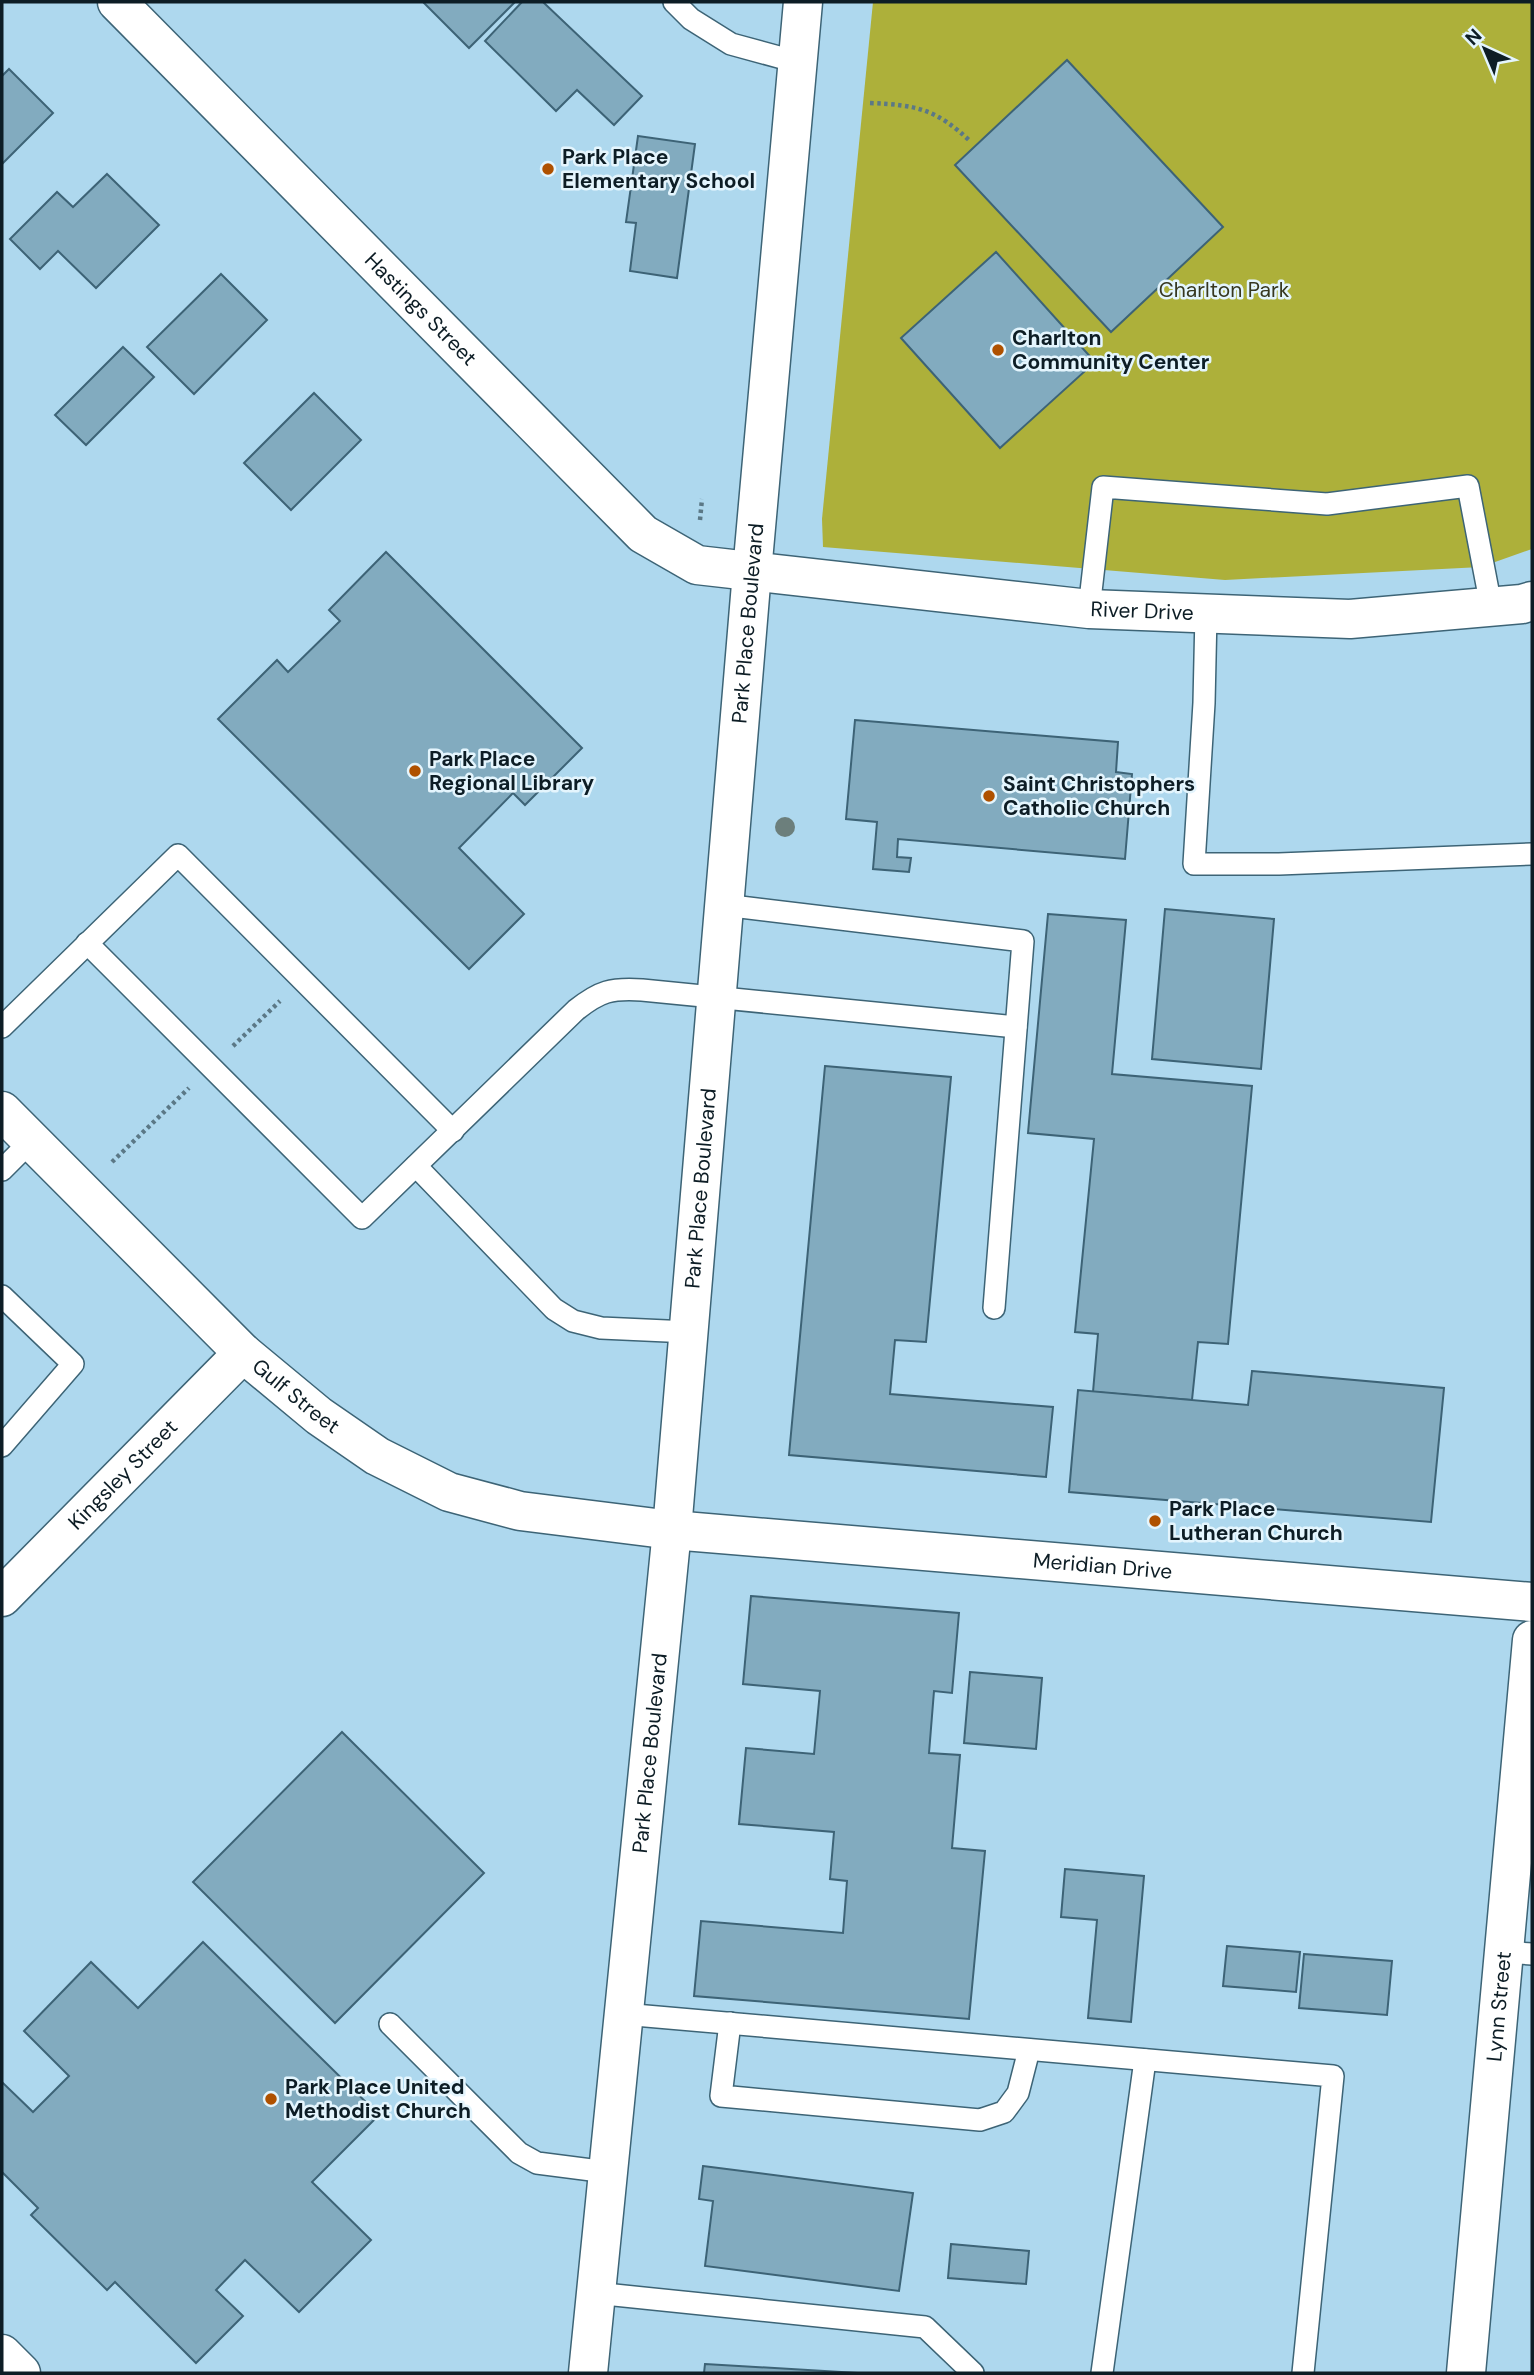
<svg xmlns="http://www.w3.org/2000/svg" width="1534" height="2375" viewBox="0 0 1534 2375" font-family="'DM Sans',sans-serif">
  <rect width="100%" height="100%" fill="#aed8ee"/>
  <polygon fill="#adb03a" points="873,2 1532,2 1532,549 1481,567 1225,580 823,547 822,519"/>
  <g fill="#82abbf" stroke="#3d6376" stroke-width="2">
    <polygon points="423,2 515,2 469,48"/>
    <polygon points="522,2 543,2 642,96 614,125 577,90 556,111 485,41"/>
    <polygon points="1067,60 1223,227 1111,332 955,165"/>
    <polygon points="9,69 53,113 2,164 2,76"/>
    <polygon points="638,136 695,144 677,278 630,271 636,223 626,222"/>
    <polygon points="107,174 159,225 96,288 58,251 40,269 10,239 57,192 73,207"/>
    <polygon points="996,252 1095,362 1000,448 901,338"/>
    <polygon points="221,274 267,320 194,394 147,347"/>
    <polygon points="123,347 154,377 86,445 55,415"/>
    <polygon points="314,393 361,440 291,510 244,463"/>
    <polygon points="386,552 582,748 525,805 513,793 459,848 524,914 469,969 218,719 277,660 288,672 340,621 329,610"/>
    <polygon points="855,720 1118,742 1116,772 1132,774 1125,859 898,839 897,857 911,858 909,872 873,869 877,822 846,819"/>
    <polygon points="1165,909 1274,919 1261,1069 1152,1059"/>
    <polygon points="1048,914 1126,920 1112,1074 1252,1086 1228,1344 1198,1342 1192,1400 1093,1392 1098,1334 1075,1332 1094,1139 1028,1133"/>
    <polygon points="825,1066 951,1077 926,1342 895,1340 890,1394 1053,1407 1046,1477 789,1455"/>
    <polygon points="1252,1371 1444,1388 1431,1522 1069,1492 1078,1390 1248,1405"/>
    <polygon points="751,1596 959,1613 952,1693 934,1691 929,1753 960,1755 952,1848 985,1851 969,2019 694,1996 701,1921 843,1933 847,1881 830,1879 834,1832 739,1824 746,1748 814,1754 820,1691 743,1684"/>
    <polygon points="970,1672 1042,1678 1036,1749 964,1743"/>
    <polygon points="342,1732 484,1873 335,2023 193,1882"/>
    <polygon points="1065,1869 1144,1876 1131,2022 1088,2018 1097,1920 1061,1917"/>
    <polygon points="203,1942 379,2115 312,2182 371,2240 299,2312 245,2260 216,2290 243,2316 196,2363 115,2282 107,2290 31,2215 38,2208 2,2172 2,2082 33,2112 69,2076 24,2031 91,1962 138,2008"/>
    <polygon points="1227,1946 1300,1952 1296,1992 1223,1986"/>
    <polygon points="1304,1954 1392,1961 1387,2015 1299,2008"/>
    <polygon points="703,2166 913,2193 899,2291 705,2266 713,2201 699,2199"/>
    <polygon points="951,2244 1029,2251 1026,2284 948,2278"/>
    <polygon points="705,2364 858,2373 704,2373"/>
  </g>
  <g fill="none" stroke-linecap="round" stroke-linejoin="round">
    <g stroke="#3d6476" stroke-width="24">
      <g id="service">
        <polyline points="674,2 691,19 731,44 797,62"/>
        <polyline points="1089,609 1103,487 1327,504 1468,486 1491,606"/>
        <polyline points="1206,614 1204,703 1194,864 1279,864 1532,854"/>
        <polyline points="724,905 1023,941 994,1308"/>
        <path d="M87 943 362 1218 576 1010C600 991 611 988 642 990L1016 1027"/>
        <polyline points="2,1027 178,855 453,1131"/>
        <polyline points="416,1166 554,1309 573,1321 601,1328 689,1332"/>
        <polyline points="2,1170 31,1141"/>
        <polyline points="2,1296 73,1364 2,1446"/>
        <polyline points="1504,1952 1532,1954"/>
        <polyline points="623,2014 1333,2076 1303,2373"/>
        <polyline points="730,2023 721,2096 980,2120 1004,2112 1018,2093 1029,2050"/>
        <polyline points="390,2024 519,2153 537,2163 607,2172"/>
        <polyline points="595,2293 925,2327 973,2373"/>
        <polyline points="1102,2373 1145,2060"/>
      </g>
    </g>
    <g stroke="#3d6476" stroke-width="41">
      <g id="minor">
        <path id="s1" d="M117 2 643 534 697 565 1089 609 1350 619 1522 604 1532 601"/>
        <path id="s2" d="M2 1111 243 1353 319 1416 377 1456 449 1492 520 1511 672 1530 1532 1602"/>
        <path id="s3" d="M2 1597 243 1353"/>
        <path id="s4" d="M1466 2373 1532 1640"/>
      </g>
    </g>
    <g stroke="#3d6476" stroke-width="41">
      <g id="tertiary">
        <path id="s5" d="M588 2373 672 1530 752 572 803 2"/>
      </g>
    </g>
    <g stroke="#3d6476" stroke-width="41">
      <polyline id="primary" points="2,2354 21,2373"/>
    </g>
    <g stroke="#5b7886" stroke-width="4.5" stroke-dasharray="3.5 3.5" stroke-linecap="butt">
      <path d="M870 103C917 105 936 109 971 142"/>
      <polyline points="700,520 702,499"/>
      <polyline points="233,1046 280,1001"/>
      <polyline points="112,1162 189,1088"/>
    </g>
    <use href="#service" stroke="#fff" stroke-width="21"/>
    <use href="#minor" stroke="#fff" stroke-width="38"/>
    <use href="#tertiary" stroke="#fff" stroke-width="38"/>
    <use href="#primary" stroke="#fff" stroke-width="38"/>
  </g>
  <circle fill="#6c7f7c" cx="785" cy="827" r="10"/>
  <g fill="#af5100" stroke="#e4f5fd" stroke-width="2.5">
    <circle cx="548" cy="169" r="7"/>
    <circle cx="998" cy="350" r="7"/>
    <circle cx="415" cy="771" r="7"/>
    <circle cx="989" cy="796" r="7"/>
    <circle cx="1155" cy="1521" r="7"/>
    <circle cx="271" cy="2099" r="7"/>
  </g>
  <g text-anchor="middle" dominant-baseline="central" stroke-width="5" stroke-linejoin="round" paint-order="stroke">
    <g font-size="21" font-weight="bold" fill="#0d1d25" stroke="#e4f5fd" text-anchor="start">
      <text x="562" y="157">Park Place<tspan x="562" dy="24">Elementary School</tspan></text>
      <text x="1012" y="338">Charlton<tspan x="1012" dy="24">Community Center</tspan></text>
      <text x="429" y="759">Park Place<tspan x="429" dy="24">Regional Library</tspan></text>
      <text x="1003" y="784">Saint Christophers<tspan x="1003" dy="24">Catholic Church</tspan></text>
      <text x="1169" y="1509">Park Place<tspan x="1169" dy="24">Lutheran Church</tspan></text>
      <text x="285" y="2087">Park Place United<tspan x="285" dy="24">Methodist Church</tspan></text>
    </g>
    <g font-size="21" fill="#36371f" stroke="#e4f5fd">
      <text x="1224" y="290">Charlton Park</text>
    </g>
    <g font-size="21" fill="#0d1d25" stroke="#e4f5fd">
      <text stroke="none"><textPath href="#s1" startOffset="432">Hastings Street</textPath></text>
      <text stroke="none"><textPath href="#s1" startOffset="1258">River Drive</textPath></text>
      <text stroke="none"><textPath href="#s5" startOffset="1757">Park Place Boulevard</textPath></text>
      <text stroke="none"><textPath href="#s5" startOffset="1190">Park Place Boulevard</textPath></text>
      <text stroke="none"><textPath href="#s2" startOffset="410">Gulf Street</textPath></text>
      <text stroke="none"><textPath href="#s3" startOffset="172">Kingsley Street</textPath></text>
      <text stroke="none"><textPath href="#s2" startOffset="1250">Meridian Drive</textPath></text>
      <text stroke="none"><textPath href="#s5" startOffset="623">Park Place Boulevard</textPath></text>
      <text stroke="none"><textPath href="#s4" startOffset="368">Lynn Street</textPath></text>
    </g>
  </g>
  <rect width="1534" height="2375" fill="none" stroke="#0d1d25" stroke-width="7"/>
  <g transform="translate(1485 49) rotate(316)" stroke="#e4f5fd" stroke-width="5" paint-order="stroke">
  <path d="M0-5L12 26L0 18L-12 26Z" fill="#0d1d25"/>
  <text y="-10" font-size="19" font-weight="bold" text-anchor="middle" fill="#0d1d25">N</text>
  </g>
</svg>
